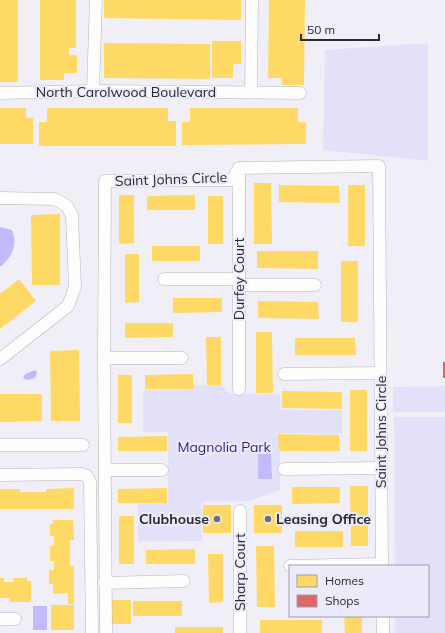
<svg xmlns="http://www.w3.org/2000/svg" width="445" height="633" viewBox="0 0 445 633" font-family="Mulish,sans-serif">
  <rect width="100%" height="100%" fill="#f0eff8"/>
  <g fill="#e3e1fa">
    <polygon points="428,43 428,161 323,150 325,50"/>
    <polygon points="194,385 221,385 231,394 280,394 281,410 342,410 342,434 280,433 280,490 248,501 202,502 202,541 138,542 138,504 168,503 168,432 143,432 143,390 194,389"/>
    <polygon points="445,386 445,412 393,412 393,387"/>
    <polygon points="394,417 445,417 445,633 395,633 395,616 428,616 428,566 395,566"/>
  </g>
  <g fill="#c1bbfb">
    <path d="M0 227 12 230C18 245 12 257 0 267Z"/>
    <polygon points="35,370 37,373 35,378 27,380 23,378 25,374"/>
    <polygon points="271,453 272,479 258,479 258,454"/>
    <rect x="33" y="606" width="14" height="24"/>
  </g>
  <g fill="#ffd966">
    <rect x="0" y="0" width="18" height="82"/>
    <polygon points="40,0 76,0 76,48 69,48 69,55 77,55 77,73 64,73 64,80 40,80"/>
    <polygon points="104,0 241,0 241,20 104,18"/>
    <polygon points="269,0 305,0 304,85 282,85 282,78 268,78"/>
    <polygon points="212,41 241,41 241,64 233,64 233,78 212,78"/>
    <polygon points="104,43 210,44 210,79 104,78"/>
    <polygon points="0,108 26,108 26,118 33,118 33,144 0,144"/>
    <polygon points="47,108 168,108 168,121 176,121 176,146 39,146 39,122 47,122"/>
    <polygon points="190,108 298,108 298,122 306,122 306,144 182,145 182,122 190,122"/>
    <polygon points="254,183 271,183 272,244 254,244"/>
    <polygon points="279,185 339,186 340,203 279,202"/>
    <rect x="348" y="185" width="17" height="61"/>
    <polygon points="119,195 134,195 134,243 119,244"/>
    <polygon points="195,195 195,210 147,210 147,196"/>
    <rect x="208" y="196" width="15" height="48"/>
    <polygon points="60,214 60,285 32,285 31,215"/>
    <rect x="152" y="246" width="48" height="15"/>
    <polygon points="257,251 318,251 318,269 257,268"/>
    <polygon points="125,254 139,254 139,302 125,303"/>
    <rect x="341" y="261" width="17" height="61"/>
    <polygon points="19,279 36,301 0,329 0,294"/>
    <polygon points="173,298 222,298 222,312 173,313"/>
    <polygon points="258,301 318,302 319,319 258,318"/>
    <polygon points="125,323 173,323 173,337 125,338"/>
    <polygon points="256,332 272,332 273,393 256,393"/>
    <polygon points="206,337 221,337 221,385 207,385"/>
    <polygon points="295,338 355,338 356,355 295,355"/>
    <polygon points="79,350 80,421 51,421 50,351"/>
    <polygon points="193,374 194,389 145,389 145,375"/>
    <rect x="118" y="375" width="14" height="48"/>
    <rect x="350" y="390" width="17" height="61"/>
    <polygon points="282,391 342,392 342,409 282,408"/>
    <polygon points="0,394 42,394 42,421 0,422"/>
    <polygon points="278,434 339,435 340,451 279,451"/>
    <polygon points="167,436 167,451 118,451 118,437"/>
    <polygon points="350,486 368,486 368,546 351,546"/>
    <polygon points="292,487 340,487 340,503 292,504"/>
    <polygon points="74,488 74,509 0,509 0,489 20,489 20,492 46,492 46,489"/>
    <polygon points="167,488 167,503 118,503 118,489"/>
    <rect x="203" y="505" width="28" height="28"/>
    <rect x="254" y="505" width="28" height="28"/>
    <rect x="119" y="516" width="15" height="48"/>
    <polygon points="53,520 73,520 74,540 70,540 70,566 74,566 74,604 68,604 68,593 53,594 53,584 49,584 49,570 54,570 54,561 50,561 50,546 54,546 54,536 50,536 50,524 53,524"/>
    <rect x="295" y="531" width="48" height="16"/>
    <polygon points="256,546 274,546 275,607 257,607"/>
    <polygon points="195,549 195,564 146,564 146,550"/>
    <polygon points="208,554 223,554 223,602 209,603"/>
    <polygon points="0,578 4,578 4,582 14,582 13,578 27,578 27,581 31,581 31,602 10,602 9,598 0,598"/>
    <rect x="108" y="600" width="23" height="24"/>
    <rect x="133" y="601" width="49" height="15"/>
    <rect x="51" y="605" width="23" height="25"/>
    <polygon points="344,616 362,616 362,633 345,633"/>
    <rect x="260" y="620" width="62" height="13"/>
    <rect x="175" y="627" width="48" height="6"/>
  </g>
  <rect fill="#e06666" x="443" y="362" width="2" height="16"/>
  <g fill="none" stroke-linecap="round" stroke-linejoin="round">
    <g stroke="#b5b5bc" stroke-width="13">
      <g id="minor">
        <polyline points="93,91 96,0"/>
        <polyline points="251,92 252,0"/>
        <polyline points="0,93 93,91 300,93"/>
        <polyline points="239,168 379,166 382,566"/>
        <polyline points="239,169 239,389"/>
        <polyline points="0,198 55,199 67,206 72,216 75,287 68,306 0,359"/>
        <polyline points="164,279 239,279"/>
        <polyline points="239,285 315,285"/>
        <polyline points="104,358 182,358"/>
        <polyline points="284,374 380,373"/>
        <polyline points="0,445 83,445"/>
        <polyline points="284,469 381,468"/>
        <polyline points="105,470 162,470"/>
        <polyline points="0,475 82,474 87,476 90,482 92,633"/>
        <polyline points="240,511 240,633"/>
        <polyline points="290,566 382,564"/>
        <polyline points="104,583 184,581"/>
        <polyline points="383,616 383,633"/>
        <polyline points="0,619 15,619"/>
        <polyline points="106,633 104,358 105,181 232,180 239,168"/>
      </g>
    </g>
    <use href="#minor" stroke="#fdfdfe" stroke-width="12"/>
  </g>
  <g fill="#6f6e75" stroke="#ecebfc" stroke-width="1.5">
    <circle cx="217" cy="519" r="4"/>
    <circle cx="268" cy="519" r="4"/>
  </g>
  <g text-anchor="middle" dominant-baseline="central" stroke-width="4" stroke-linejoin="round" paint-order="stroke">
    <g font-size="14" fill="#29292f" stroke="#ecebfc">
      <text x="126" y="92">North Carolwood Boulevard</text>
      <text transform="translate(171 179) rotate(-2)">Saint Johns Circle</text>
      <text transform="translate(239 279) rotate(-90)">Durfey Court</text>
      <text transform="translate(381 432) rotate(-90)">Saint Johns Circle</text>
      <text transform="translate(240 572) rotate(-90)">Sharp Court</text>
    </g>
    <g font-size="14" fill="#381d7f" stroke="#ecebfc">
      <text x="224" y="447">Magnolia Park</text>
    </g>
    <g font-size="14" font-weight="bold" fill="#29292f" stroke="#ecebfc" text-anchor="end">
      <text x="209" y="519">Clubhouse</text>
      <text x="276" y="519" text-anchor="start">Leasing Office</text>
    </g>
  </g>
  <rect x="289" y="565" width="140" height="52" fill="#ecebfc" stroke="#9e9daa"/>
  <rect x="297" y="575" width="20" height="12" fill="#ffd966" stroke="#9e9daa"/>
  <text x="325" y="585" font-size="12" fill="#29292f">Homes</text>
  <rect x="297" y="595" width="20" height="12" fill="#e06666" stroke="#9e9daa"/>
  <text x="325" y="605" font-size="12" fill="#29292f">Shops</text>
  <path d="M301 34v6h78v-6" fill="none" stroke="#29292f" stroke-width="2"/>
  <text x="307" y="34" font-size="12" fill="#29292f" stroke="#ecebfc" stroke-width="3" paint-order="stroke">50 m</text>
</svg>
